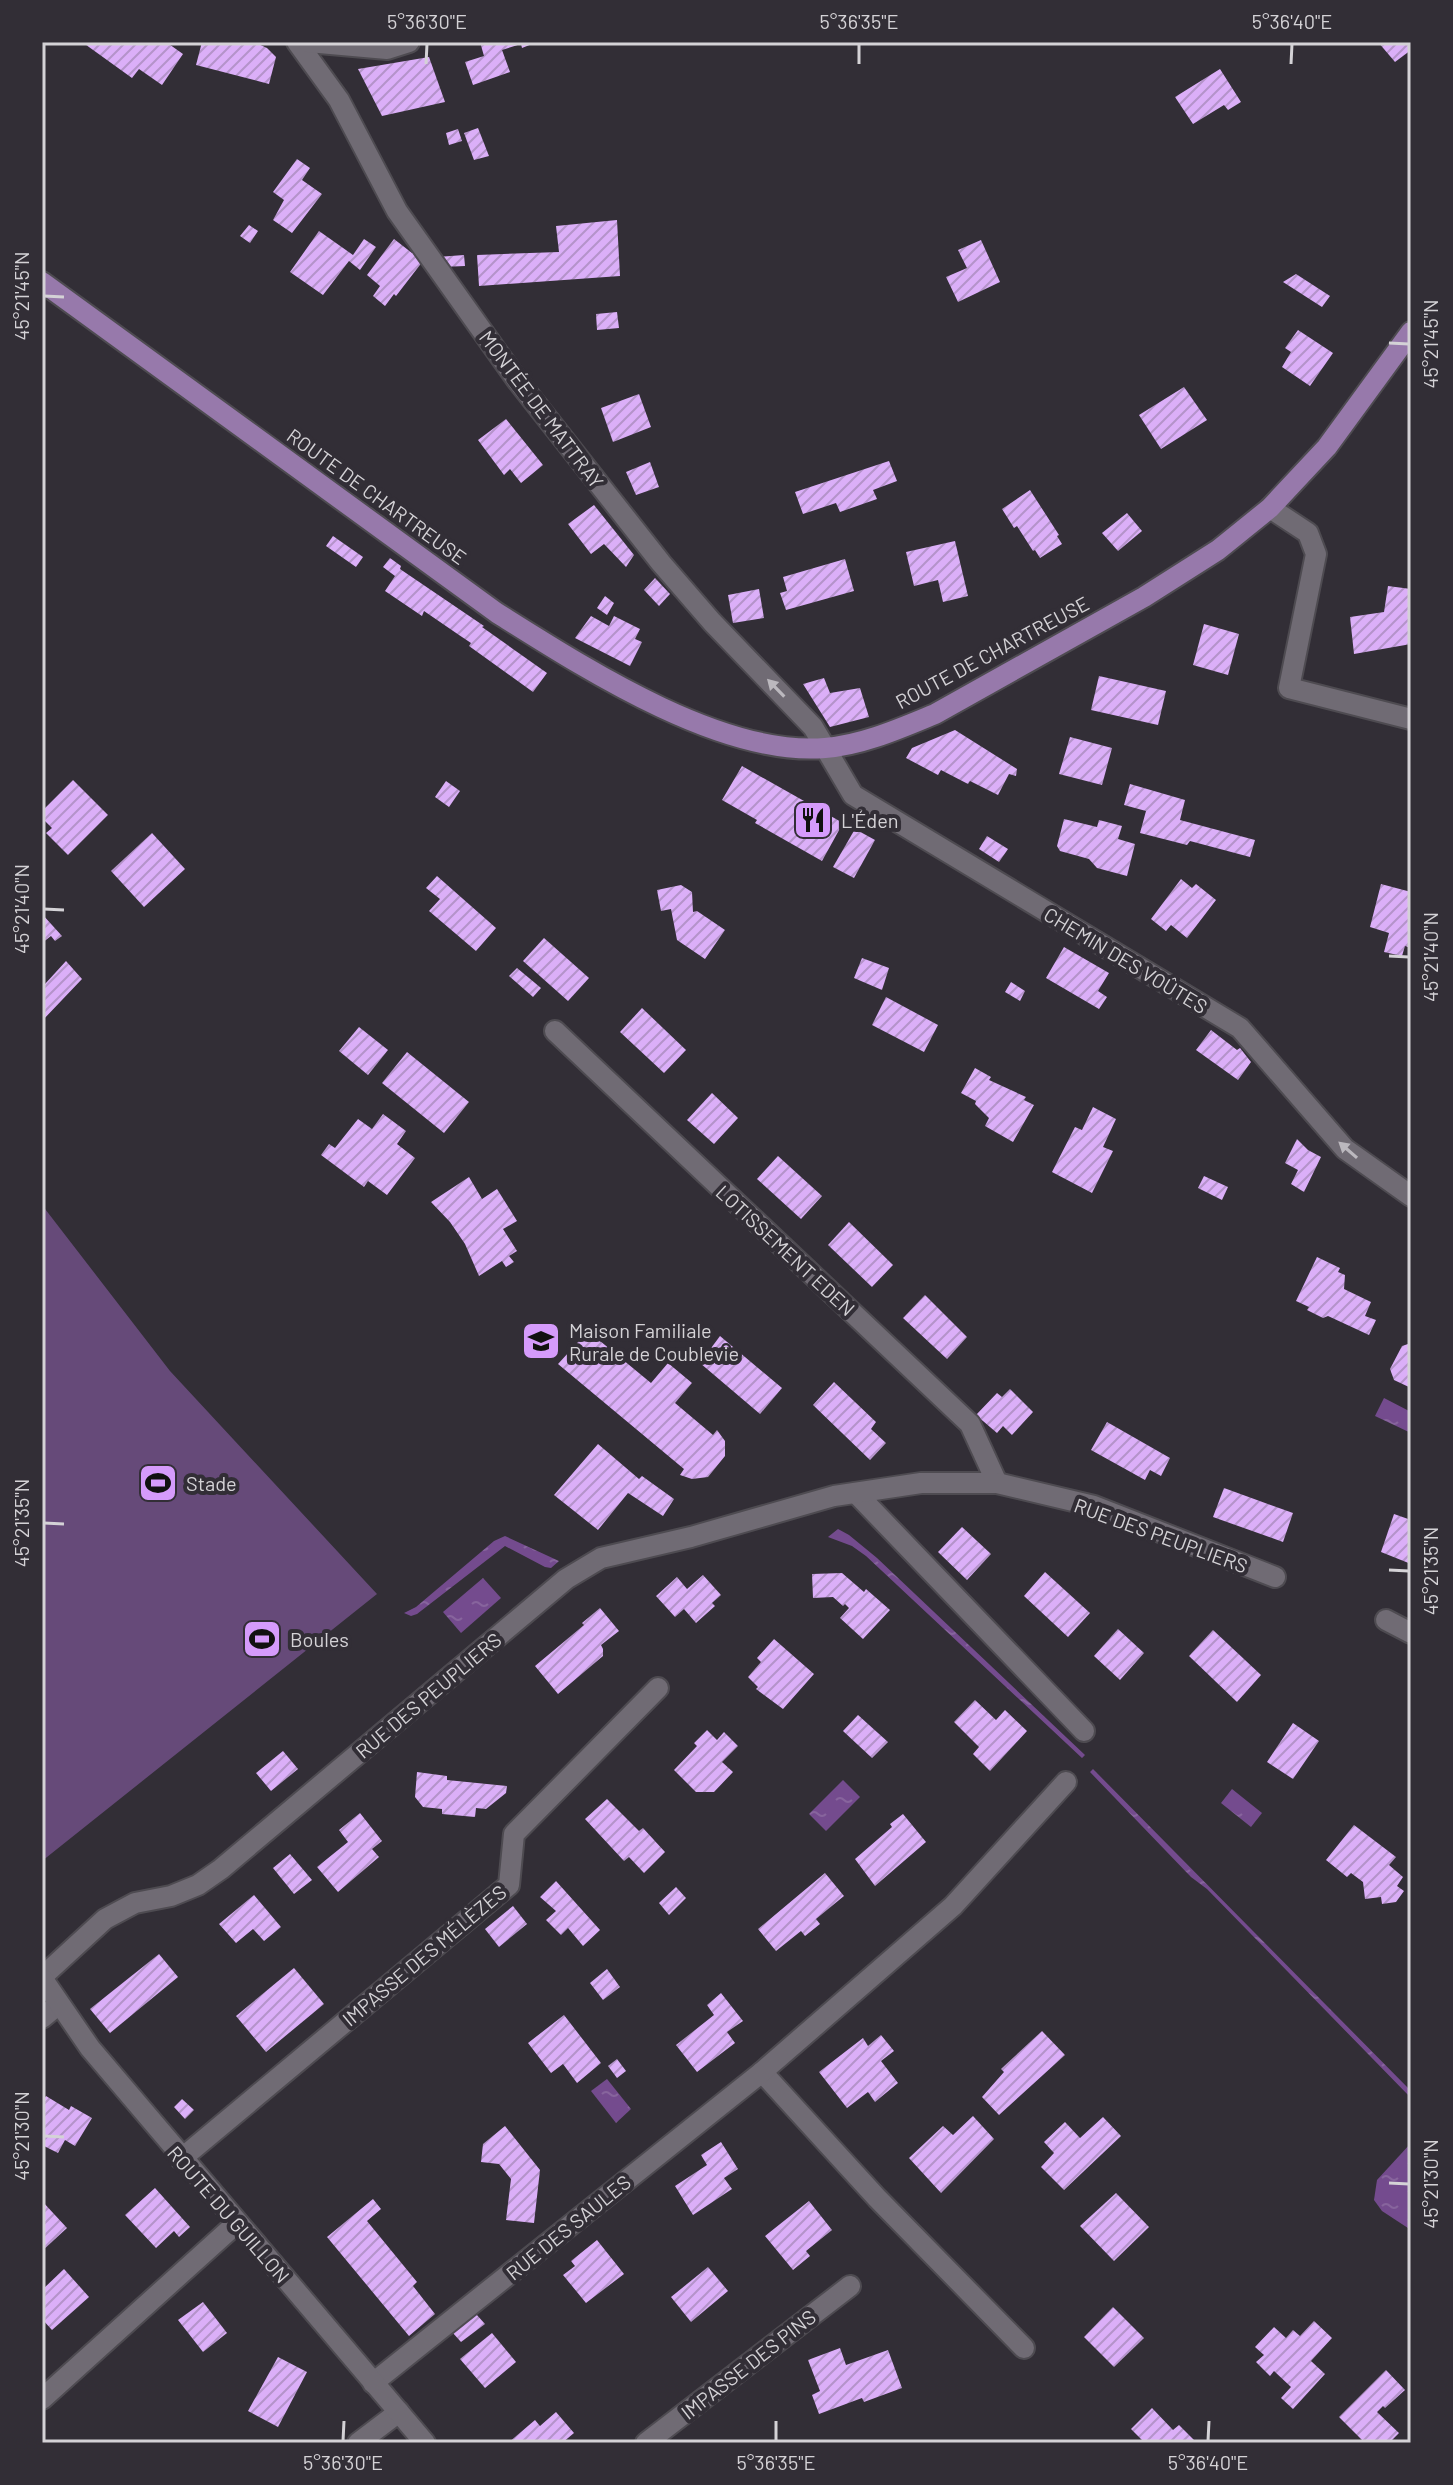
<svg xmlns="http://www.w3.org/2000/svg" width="1453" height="2485" viewBox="0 0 1453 2485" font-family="Barlow,sans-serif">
  <defs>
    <pattern id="water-ripples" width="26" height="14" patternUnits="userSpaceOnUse" patternTransform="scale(2)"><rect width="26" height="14" fill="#744b8e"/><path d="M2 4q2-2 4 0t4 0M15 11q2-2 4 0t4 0" fill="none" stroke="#87649d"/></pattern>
    <pattern id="building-hatch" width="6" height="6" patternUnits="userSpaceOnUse" patternTransform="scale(2)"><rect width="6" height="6" fill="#dbaff8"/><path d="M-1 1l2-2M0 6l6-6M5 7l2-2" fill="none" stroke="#b493ca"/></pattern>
  </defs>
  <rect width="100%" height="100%" fill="#322e36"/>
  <polygon fill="#664a79" points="42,1205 170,1371 377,1594 42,1861"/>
  <g fill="url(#water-ripples)">
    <polygon points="1384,1398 1411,1412 1411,1433 1375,1416"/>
    <polygon points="838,1529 849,1535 877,1558 1085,1755 1082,1758 866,1556 852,1546 828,1537"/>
    <polygon points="505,1536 559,1561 551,1568 545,1567 505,1546 417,1614 411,1616 404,1613 416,1607 494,1541"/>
    <polygon points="483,1578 501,1598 461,1633 443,1612"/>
    <polygon points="1093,1769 1411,2091 1411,2098 1207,1889 1191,1877 1090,1772"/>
    <polygon points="843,1780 860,1797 826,1831 809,1814"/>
    <polygon points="1232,1789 1262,1813 1251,1827 1221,1803"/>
    <polygon points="607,2079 631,2109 616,2123 591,2091"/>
    <polygon points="1411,2143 1411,2230 1382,2211 1374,2200 1377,2180"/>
  </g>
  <g fill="url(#building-hatch)">
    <polygon points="82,42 166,42 183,54 162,85 139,69 132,78"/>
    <polygon points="202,42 254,42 267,48 276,57 269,84 196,65"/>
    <polygon points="480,42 537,42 522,48 521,44 502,50 510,72 473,85 465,62 484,56"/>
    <polygon points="1378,42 1411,42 1411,50 1395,62"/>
    <polygon points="429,57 445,102 382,116 358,69"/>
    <polygon points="1220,69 1241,102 1228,110 1224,105 1193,124 1175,97"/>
    <polygon points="478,128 489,156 474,160 464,133"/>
    <polygon points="458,129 462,141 449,145 446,133"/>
    <polygon points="297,159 310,168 302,180 322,194 292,233 273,220 284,200 273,192"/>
    <polygon points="617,220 620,276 479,286 477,255 559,252 556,226"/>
    <polygon points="249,225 258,231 250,243 240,236"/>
    <polygon points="319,231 353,255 364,239 376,247 360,270 349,261 323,295 290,272"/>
    <polygon points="394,239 412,253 418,252 423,261 396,296 394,294 385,306 373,296 380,286 367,275"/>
    <polygon points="981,240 1000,282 958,302 946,277 967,268 958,250"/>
    <polygon points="464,255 465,266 442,267 437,257"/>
    <polygon points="1296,274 1330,296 1322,307 1283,282"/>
    <polygon points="617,312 619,328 597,330 596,314"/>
    <polygon points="1298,330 1333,353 1310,386 1282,367 1291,352 1285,348"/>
    <polygon points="1184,387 1207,420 1161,449 1139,415"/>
    <polygon points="639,394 651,427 613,442 601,408"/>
    <polygon points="506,419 543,465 521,483 510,469 504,475 478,440"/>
    <polygon points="889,461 897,481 873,490 877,499 840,512 836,503 803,514 795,492"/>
    <polygon points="650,462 659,487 636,495 626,472"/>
    <polygon points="1030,490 1059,535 1057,536 1062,544 1040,558 1035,550 1033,551 1017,526 1014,528 1002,509"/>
    <polygon points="594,505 634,555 626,567 604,544 591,554 568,524"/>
    <polygon points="1127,513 1142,531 1118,551 1102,533"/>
    <polygon points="333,536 363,557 356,567 326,546"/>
    <polygon points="955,541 968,596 943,602 938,580 914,586 906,552"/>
    <polygon points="390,558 401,566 400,569 484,626 482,627 547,673 533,692 469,646 471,643 459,635 424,611 422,616 385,591 395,576 383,567"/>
    <polygon points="845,559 854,591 786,610 780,593 787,591 783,577"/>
    <polygon points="655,578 670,594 659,606 644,590"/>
    <polygon points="1388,586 1411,589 1411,644 1354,654 1350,617 1384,612"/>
    <polygon points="759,589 764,618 733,623 728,595"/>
    <polygon points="605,596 614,603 607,615 597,608"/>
    <polygon points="591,616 609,626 614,616 640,629 635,639 642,642 630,666 575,638"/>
    <polygon points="1204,624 1239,634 1228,675 1193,665"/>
    <polygon points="1099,676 1166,691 1158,725 1091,710"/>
    <polygon points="824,678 830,693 860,688 869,717 830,727 803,684"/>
    <polygon points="955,730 1017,769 1016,776 1009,774 998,795 970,781 968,784 941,770 938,775 906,758 912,748"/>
    <polygon points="1070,737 1112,748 1102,785 1059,774"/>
    <polygon points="742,766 843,823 822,861 755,823 757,820 722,800"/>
    <polygon points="73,780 108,815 68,855 46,833 52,828 42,818 42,811"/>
    <polygon points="446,781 460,791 449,807 435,797"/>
    <polygon points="1130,784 1185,800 1180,820 1255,840 1250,857 1190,841 1187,845 1140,833 1146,811 1124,805"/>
    <polygon points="1064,819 1097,827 1099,820 1122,826 1118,839 1135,844 1127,876 1097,868 1089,859 1060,851 1057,846"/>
    <polygon points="855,829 875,840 854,878 833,867"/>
    <polygon points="152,833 185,869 144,907 111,871"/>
    <polygon points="987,836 1008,849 999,862 979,849"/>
    <polygon points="437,876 496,928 476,951 429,911 440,899 426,888"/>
    <polygon points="1181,879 1192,888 1196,884 1216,900 1187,938 1171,925 1166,931 1151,919"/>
    <polygon points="1381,884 1411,892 1411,948 1405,946 1402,956 1384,952 1389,933 1370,927"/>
    <polygon points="681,885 692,892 693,912 697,911 725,930 705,959 677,940 671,909 661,911 657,890"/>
    <polygon points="42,914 62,936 55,941 51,936 42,943"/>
    <polygon points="544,938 589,978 568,1001 523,961"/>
    <polygon points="1064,947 1109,973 1098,991 1107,997 1099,1009 1046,978"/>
    <polygon points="862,958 889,968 882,990 854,978"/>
    <polygon points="66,961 82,979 42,1021 42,982 45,984"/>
    <polygon points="517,968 541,988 533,997 509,976"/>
    <polygon points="1011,982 1025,991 1020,1001 1005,992"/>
    <polygon points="886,997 938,1025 924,1052 872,1025"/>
    <polygon points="642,1008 686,1050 664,1073 620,1032"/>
    <polygon points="359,1027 388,1050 368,1075 339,1051"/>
    <polygon points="1211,1030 1237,1050 1240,1048 1251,1062 1238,1080 1196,1050"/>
    <polygon points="407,1052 469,1102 444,1133 382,1083"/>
    <polygon points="975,1068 991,1077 989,1080 1026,1097 1024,1100 1034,1105 1013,1142 985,1126 989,1118 975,1104 976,1101 961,1093"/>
    <polygon points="712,1093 738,1118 714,1144 687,1120"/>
    <polygon points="1093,1107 1116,1119 1103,1147 1113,1151 1092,1193 1052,1172 1075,1127 1082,1130"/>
    <polygon points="383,1114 406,1131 397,1144 415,1158 387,1195 368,1181 364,1187 321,1155 329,1144 335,1148 358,1119 372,1129"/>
    <polygon points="1297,1139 1308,1150 1321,1157 1304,1192 1291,1184 1298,1170 1285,1163"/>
    <polygon points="778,1156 822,1196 801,1219 757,1179"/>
    <polygon points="1204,1176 1228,1187 1222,1200 1198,1188"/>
    <polygon points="469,1177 482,1199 497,1189 517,1221 503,1229 517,1251 509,1256 514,1262 506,1267 502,1261 479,1276 465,1244 450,1222 431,1202"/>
    <polygon points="849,1222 893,1265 872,1287 828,1245"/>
    <polygon points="1317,1257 1340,1268 1338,1272 1345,1275 1344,1289 1371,1302 1365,1316 1376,1320 1369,1335 1328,1316 1323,1318 1307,1310 1309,1307 1296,1301"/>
    <polygon points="925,1295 967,1337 947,1359 903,1318"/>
    <polygon points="588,1331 651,1383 668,1363 692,1383 675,1403 713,1435 717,1430 725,1441 725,1456 708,1477 692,1479 680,1475 684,1469 558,1364"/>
    <polygon points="720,1336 782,1388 760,1414 700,1363"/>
    <polygon points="1411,1343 1411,1388 1394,1380 1390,1369 1402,1346"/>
    <polygon points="834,1382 876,1422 871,1429 886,1443 870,1460 813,1405"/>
    <polygon points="1010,1389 1033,1412 1012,1435 1003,1426 997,1433 976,1415 997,1393 1002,1397"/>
    <polygon points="1107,1422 1170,1458 1161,1476 1150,1470 1145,1480 1091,1450"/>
    <polygon points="598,1444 639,1479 642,1476 674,1499 663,1516 628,1493 598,1530 554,1495"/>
    <polygon points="1224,1488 1293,1513 1283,1542 1213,1517"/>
    <polygon points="1394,1514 1411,1520 1411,1564 1381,1552"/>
    <polygon points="962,1527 991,1554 967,1580 938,1552"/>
    <polygon points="1045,1572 1090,1613 1068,1637 1024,1596"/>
    <polygon points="842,1573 864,1592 866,1589 890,1610 863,1639 840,1618 849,1608 845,1604 843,1606 833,1597 813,1598 812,1574"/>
    <polygon points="703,1575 721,1595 712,1603 715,1606 696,1623 684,1609 675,1617 656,1596 677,1577 687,1589"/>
    <polygon points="600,1608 619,1631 601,1645 603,1649 603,1656 558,1694 535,1666 584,1625 582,1623"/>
    <polygon points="1118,1629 1144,1653 1120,1680 1094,1656"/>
    <polygon points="1213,1630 1261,1675 1237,1702 1189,1656"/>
    <polygon points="774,1639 814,1674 783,1709 756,1689 758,1687 748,1677 761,1662 757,1658"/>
    <polygon points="975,1700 996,1720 1005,1710 1027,1731 990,1771 973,1754 979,1747 954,1722"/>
    <polygon points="858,1715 888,1742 872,1758 843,1731"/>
    <polygon points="1293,1723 1319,1741 1293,1779 1267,1762"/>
    <polygon points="707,1730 717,1740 724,1732 738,1746 722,1762 733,1772 714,1792 696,1792 674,1770 697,1746 694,1743"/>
    <polygon points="283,1751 298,1769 271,1791 256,1773"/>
    <polygon points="417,1772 447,1776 447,1780 507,1786 506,1793 486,1809 476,1808 475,1817 442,1814 442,1809 423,1807 415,1797"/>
    <polygon points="607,1799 639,1831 643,1828 665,1852 644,1873 629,1857 624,1861 585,1819"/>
    <polygon points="360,1813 382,1841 372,1849 379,1857 338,1892 317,1867 348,1842 339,1830"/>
    <polygon points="903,1814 926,1842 875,1886 855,1859 892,1827 890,1824"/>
    <polygon points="1354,1825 1396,1857 1389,1865 1403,1877 1397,1886 1404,1891 1396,1902 1382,1904 1381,1897 1365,1899 1363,1882 1351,1873 1347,1877 1326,1860"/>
    <polygon points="290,1854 312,1880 294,1894 273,1868"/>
    <polygon points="825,1873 844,1896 816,1919 820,1924 805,1936 801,1931 776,1951 758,1929"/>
    <polygon points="556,1881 600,1930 583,1946 568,1928 561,1935 546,1920 556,1911 540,1897"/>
    <polygon points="676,1887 686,1898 669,1915 659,1903"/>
    <polygon points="254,1895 281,1927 264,1941 253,1929 236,1943 219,1924"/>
    <polygon points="513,1906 527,1924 499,1947 485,1929"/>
    <polygon points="159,1954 178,1977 110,2033 90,2009"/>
    <polygon points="294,1968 324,2004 266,2052 236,2016"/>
    <polygon points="607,1969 620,1987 603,2000 590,1983"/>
    <polygon points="721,1993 743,2021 727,2032 735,2043 697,2072 676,2045 714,2015 707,2005"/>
    <polygon points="564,2015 601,2063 577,2083 563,2064 551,2073 528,2043"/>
    <polygon points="1042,2031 1065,2055 999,2115 982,2097 1004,2072 1001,2069"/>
    <polygon points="881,2035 894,2051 881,2061 898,2083 875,2102 868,2092 847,2108 819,2072 863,2038 868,2046"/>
    <polygon points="617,2059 626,2071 617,2078 608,2066"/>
    <polygon points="46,2096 69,2110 71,2106 92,2118 75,2146 65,2140 58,2153 42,2145 42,2102"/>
    <polygon points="182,2099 194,2110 185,2119 174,2107"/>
    <polygon points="973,2116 994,2139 941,2193 909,2158 943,2126 953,2135"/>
    <polygon points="1103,2117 1121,2136 1064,2190 1041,2167 1054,2153 1044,2142 1065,2122 1080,2138"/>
    <polygon points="505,2126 540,2170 534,2223 506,2220 511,2179 499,2164 481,2162 483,2144"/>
    <polygon points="721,2142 738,2169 724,2178 732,2189 693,2215 675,2186 707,2165 701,2155"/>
    <polygon points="155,2188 190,2227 179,2237 174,2231 156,2248 125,2215"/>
    <polygon points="1116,2193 1149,2227 1114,2261 1080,2226"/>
    <polygon points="373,2199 381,2209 367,2221 417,2282 413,2286 435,2314 409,2336 327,2237"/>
    <polygon points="42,2201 67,2228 42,2251"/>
    <polygon points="809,2201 832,2230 806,2251 810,2256 793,2270 765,2236"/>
    <polygon points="597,2240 624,2274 586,2303 563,2275 575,2266 571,2261"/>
    <polygon points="708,2267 728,2291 691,2322 671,2297"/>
    <polygon points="64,2269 89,2297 52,2330 42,2319 42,2290"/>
    <polygon points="203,2302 227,2333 203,2352 178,2320"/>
    <polygon points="1113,2307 1144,2338 1114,2367 1084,2337"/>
    <polygon points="476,2314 485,2324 461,2342 452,2332"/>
    <polygon points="1314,2321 1332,2338 1311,2361 1325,2374 1293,2409 1281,2398 1291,2387 1274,2371 1270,2376 1256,2362 1264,2355 1255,2347 1274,2327 1286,2338 1293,2330 1300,2336"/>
    <polygon points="492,2333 516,2362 485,2388 460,2359"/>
    <polygon points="840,2348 846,2365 888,2350 902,2388 864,2402 862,2398 819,2414 812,2395 820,2391 808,2360"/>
    <polygon points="278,2357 307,2372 278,2427 248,2411"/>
    <polygon points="1386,2370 1405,2390 1385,2408 1383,2406 1377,2412 1399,2433 1389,2443 1365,2443 1339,2417"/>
    <polygon points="1152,2408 1173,2430 1179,2425 1197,2443 1145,2443 1131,2429"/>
    <polygon points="556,2412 574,2433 562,2443 508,2443 535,2420 540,2426"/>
  </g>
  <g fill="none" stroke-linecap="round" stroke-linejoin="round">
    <g stroke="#4e4b51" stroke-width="24">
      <g id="minor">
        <polyline points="297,42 339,100 397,211 517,380 661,563 712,622 813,727 853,795 1240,1028 1345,1149 1411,1196"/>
        <polyline points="308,42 387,49 409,42"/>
        <polyline points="1270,508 1308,533 1316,554 1289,688 1411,719"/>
        <polyline points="555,1031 970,1424 997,1483"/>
        <polyline points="856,1493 1084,1731"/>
        <polyline points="1386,1620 1411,1633"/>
        <polyline points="42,1977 105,1919 135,1903 171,1896 198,1885 221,1869 566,1579 601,1558 691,1537 834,1496 921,1483 997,1483 1094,1506 1275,1577"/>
        <polyline points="42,2018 59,2004"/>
        <polyline points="762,2072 877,2198 1024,2348"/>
        <polyline points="181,2159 509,1885 514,1834 658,1688"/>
        <polyline points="373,2383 762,2072 953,1906 1066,1782"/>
        <polyline points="42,2399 237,2223"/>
        <polyline points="358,2443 399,2412"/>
        <polyline points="646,2443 850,2286"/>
      </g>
    </g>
    <g stroke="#4e4b51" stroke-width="24">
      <polyline id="tertiary" points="42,1978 90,2048 425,2443"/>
    </g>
    <g stroke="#4e4b51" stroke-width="24">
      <path id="primary" d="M42 282 497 613C583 667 721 757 825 748 863 745 901 728 935 714L1144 597 1218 550 1270 508 1327 447 1411 332"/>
    </g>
    <use href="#minor" stroke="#706b74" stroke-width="20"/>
    <use href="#tertiary" stroke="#706b74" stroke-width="20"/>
    <use href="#primary" stroke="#9779ab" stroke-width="20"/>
  </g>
  <defs><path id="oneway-solid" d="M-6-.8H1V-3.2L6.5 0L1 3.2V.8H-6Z" transform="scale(2)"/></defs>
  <g fill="#bbb8be">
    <use href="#oneway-solid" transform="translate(776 688) rotate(-134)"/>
    <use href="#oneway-solid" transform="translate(1348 1150) rotate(-139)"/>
  </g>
  <path fill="none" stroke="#d4d2d6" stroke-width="3" d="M426 64 427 44M859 64V44M1291 64 1292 44M44 296 64 297M1389 343 1409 344M44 909 64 910M1389 956 1409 957M44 1523 64 1524M1389 1570 1409 1571M44 2136 64 2137M1389 2183 1409 2184M343 2441 344 2421M776 2441V2421M1208 2441 1209 2421"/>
  <defs>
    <g id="restaurant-square" transform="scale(2)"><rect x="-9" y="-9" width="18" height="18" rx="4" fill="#d59bfb" stroke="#322e36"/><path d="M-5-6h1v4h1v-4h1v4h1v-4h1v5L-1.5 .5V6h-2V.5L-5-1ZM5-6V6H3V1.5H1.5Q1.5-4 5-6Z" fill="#111"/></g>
    <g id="school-square" transform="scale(2)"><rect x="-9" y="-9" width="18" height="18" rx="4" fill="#d59bfb" stroke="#322e36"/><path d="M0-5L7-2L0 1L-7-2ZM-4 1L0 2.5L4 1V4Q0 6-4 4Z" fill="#111"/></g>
    <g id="stadium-square" transform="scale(2)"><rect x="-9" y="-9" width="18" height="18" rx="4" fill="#d59bfb" stroke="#322e36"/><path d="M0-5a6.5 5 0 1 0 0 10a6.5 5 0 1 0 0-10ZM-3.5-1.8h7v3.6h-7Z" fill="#111"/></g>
  </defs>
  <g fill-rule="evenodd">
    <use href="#restaurant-square" x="813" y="820"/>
    <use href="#school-square" x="541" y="1341"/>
    <use href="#stadium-square" x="158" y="1483"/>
    <use href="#stadium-square" x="262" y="1639"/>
  </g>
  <g text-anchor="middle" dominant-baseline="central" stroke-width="8" stroke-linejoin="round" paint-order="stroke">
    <g font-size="20" fill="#d4d2d6" stroke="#322e36">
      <text transform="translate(542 409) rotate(53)">MONTÉE DE MATTRAY</text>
      <text transform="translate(377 496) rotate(36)">ROUTE DE CHARTREUSE</text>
      <text transform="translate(992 652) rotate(-28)">ROUTE DE CHARTREUSE</text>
      <text transform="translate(1126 960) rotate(31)">CHEMIN DES VOÛTES</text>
      <text transform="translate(786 1250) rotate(43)">LOTISSEMENT EDEN</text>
      <text transform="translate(1161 1535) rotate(20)">RUE DES PEUPLIERS</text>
      <text transform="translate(428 1695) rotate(-40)">RUE DES PEUPLIERS</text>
      <text transform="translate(424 1955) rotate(-40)">IMPASSE DES MÉLÈZES</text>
      <text transform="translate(229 2214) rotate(49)">ROUTE DU GUILLON</text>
      <text transform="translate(568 2227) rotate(-39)">RUE DES SAULES</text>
      <text transform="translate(748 2364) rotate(-38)">IMPASSE DES PINS</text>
    </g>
    <g font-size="20" fill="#d4d2d6" stroke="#322e36" text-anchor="start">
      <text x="841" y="820">L'Éden</text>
      <text x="569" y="1330">Maison Familiale<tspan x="569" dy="23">Rurale de Coublevie</tspan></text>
      <text x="186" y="1483">Stade</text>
      <text x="290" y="1639">Boules</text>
    </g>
  </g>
  <rect width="1453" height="2485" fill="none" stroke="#322e36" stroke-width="88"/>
  <rect x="44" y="44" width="1365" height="2397" fill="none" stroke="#d4d2d6" stroke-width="3"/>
  <g font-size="20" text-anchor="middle" fill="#d4d2d6">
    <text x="427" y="29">5°36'30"E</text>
    <text x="859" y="29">5°36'35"E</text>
    <text x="1292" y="29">5°36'40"E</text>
    <text transform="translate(22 296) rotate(-90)" y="7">45°21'45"N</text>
    <text transform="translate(1431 344) rotate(-90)" y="7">45°21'45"N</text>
    <text transform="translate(22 909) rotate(-90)" y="7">45°21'40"N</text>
    <text transform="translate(1431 957) rotate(-90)" y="7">45°21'40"N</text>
    <text transform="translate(22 1523) rotate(-90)" y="7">45°21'35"N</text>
    <text transform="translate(1431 1571) rotate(-90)" y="7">45°21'35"N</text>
    <text transform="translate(22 2136) rotate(-90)" y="7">45°21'30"N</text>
    <text transform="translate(1431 2184) rotate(-90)" y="7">45°21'30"N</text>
    <text x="343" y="2470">5°36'30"E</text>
    <text x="776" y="2470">5°36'35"E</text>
    <text x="1208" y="2470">5°36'40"E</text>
  </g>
</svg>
